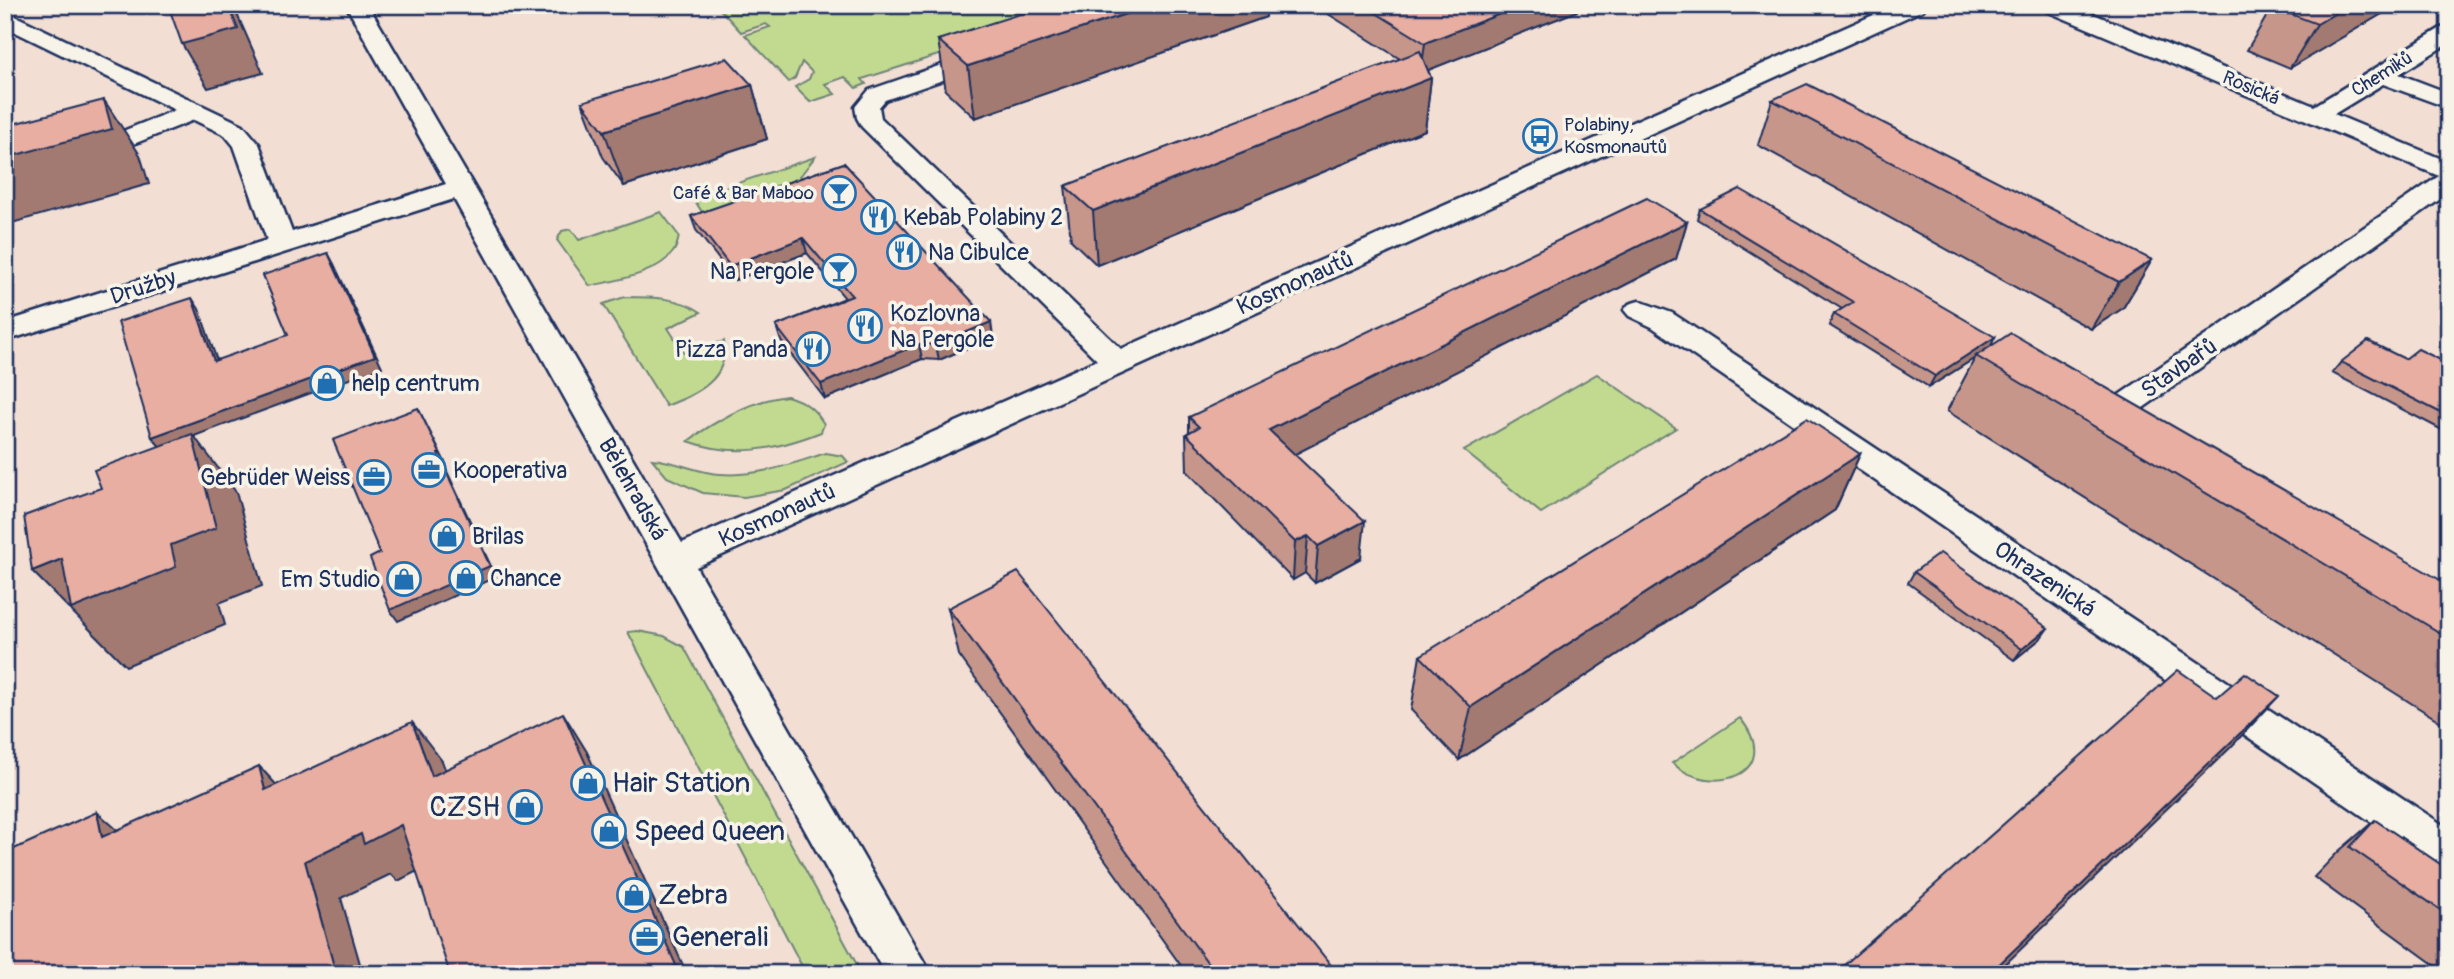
<svg xmlns="http://www.w3.org/2000/svg" width="2454" height="979" viewBox="0 0 2454 979" font-family="Pangolin,sans-serif">
  <rect width="100%" height="100%" fill="#f2ded3"/>
  <filter id="ink" filterUnits="userSpaceOnUse"><feTurbulence type="fractalNoise" baseFrequency=".0143" numOctaves="2"/><feDisplacementMap in="SourceGraphic" scale="14" xChannelSelector="R" yChannelSelector="G"/><feConvolveMatrix kernelMatrix="1 2 1 2 8 2 1 2 1" color-interpolation-filters="sRGB"/></filter>
  <g filter="url(#ink)">
    <g fill="#c2da90" stroke="#6e8477" stroke-width="2">
      <polygon points="716,5 837,5 838,8 876,5 1097,5 862,79 866,84 856,88 845,77 825,84 835,94 810,102 795,87 809,79 812,72 802,62 795,78 789,82 745,35 770,27 766,24 741,32"/>
      <polygon points="815,157 790,189 706,218 693,198"/>
      <path d="M661 212 679 236C678 241 676 249 673 252 656 275 616 280 590 286L557 240 562 231 571 229 579 240Z"/>
      <path d="M625 297C651 297 679 297 701 312L668 328 684 353 724 341C729 381 696 394 666 406L603 304Z"/>
      <polygon points="1597,374 1676,428 1541,513 1464,451"/>
      <path d="M787 396C806 402 814 408 824 424L821 432C775 450 734 458 688 441 717 420 751 400 787 396Z"/>
      <path d="M826 453 843 456 848 462 786 490 744 497 703 493 667 477 652 459C676 461 698 473 720 474 758 477 791 464 826 453Z"/>
      <polygon points="638,631 664,636 684,647 862,974 806,974 628,632"/>
      <path d="M1740 718C1785 773 1713 799 1672 763Z"/>
    </g>
    <g fill="none" stroke-linecap="round" stroke-linejoin="round">
      <g stroke="#1b2f5e" stroke-width="5">
        <g id="street">
          <polygon points="346,5 368,5 682,543 1097,360 862,127 857,118 855,107 869,90 976,53 992,53 996,58 992,63 885,100 879,107 881,118 1121,349 1896,5 1926,5 1923,10 696,567 931,974 885,974 454,199 5,341 5,322 267,240 234,146 225,135 194,120 136,143 5,179 5,163 118,133 175,110 5,27 5,11 243,125 259,144 292,232 446,184"/>
          <path d="M2041 5H2072L2314 106 2441 28 2449 26V43L2399 74 2449 93V108L2383 84 2334 114 2449 162V193L2143 408 2145 418 2162 436 2157 444C2132 451 2113 429 2111 404L2116 397 2439 176 2044 10Z"/>
          <polygon points="1639,301 1672,313 2449,829 2449,871 2434,865 1652,327 1629,316 1624,310 1629,304"/>
        </g>
      </g>
      <use href="#street" fill="#f7f3e8" fill-rule="evenodd"/>
    </g>
    <g fill="#c7968a" stroke="#1b2f5e" stroke-width="2">
      <polygon points="1314,5 1578,5 1577,11 1428,70 1431,78 1425,130 1097,265 1071,240 1065,186 1400,59"/>
      <polygon points="2275,5 2397,5 2290,68 2247,50 2272,7"/>
      <polygon points="1266,17 975,118 946,91 938,40"/>
      <polygon points="752,85 767,139 624,186 603,157 582,102"/>
      <polygon points="1772,100 2152,260 2123,308 2091,329 1758,145"/>
      <polygon points="844,163 993,337 939,360 922,359 825,399 781,341 776,326 845,298 807,253 735,280 696,230 691,216"/>
      <polygon points="1700,209 1991,346 2449,585 2449,727 1947,411 1975,358 1929,387 1829,325 1834,314 1842,309 1697,219"/>
      <polygon points="1687,222 1676,259 1294,454 1361,558 1315,583 1305,573 1293,580 1187,471 1186,434 1189,432 1189,417"/>
      <polygon points="2405,359 2449,364 2448,433 2332,373 2341,362"/>
      <polygon points="1860,454 1835,510 1459,760 1411,710 1420,656"/>
      <polygon points="1914,572 2040,639 2014,660 1908,583"/>
      <polygon points="948,608 1338,974 1187,974 959,655"/>
      <polygon points="2375,820 2449,870 2449,974 2447,974 2314,877 2339,851"/>
    </g>
    <g fill="#a27a71" stroke="#1b2f5e" stroke-width="2">
      <polygon points="228,5 233,5 263,73 208,88 182,44"/>
      <polygon points="1153,5 1267,5 1266,17 975,118 968,66"/>
      <polygon points="1523,5 1578,5 1577,11 1421,73 1425,43"/>
      <polygon points="2349,5 2397,5 2290,68 2317,24"/>
      <polygon points="1431,78 1425,130 1097,265 1093,211"/>
      <polygon points="752,85 767,139 624,186 604,131"/>
      <polygon points="104,100 140,155 149,184 5,225 5,158"/>
      <polygon points="1687,222 1676,259 1268,468 1269,430"/>
      <polygon points="803,238 807,253 735,280 730,266"/>
      <polygon points="328,253 334,264 382,367 194,436 236,492 262,586 219,603 225,625 126,666 32,571 62,559 171,545 161,448 152,437 375,356"/>
      <polygon points="2152,260 2123,308 2091,329 2119,282"/>
      <polygon points="192,298 199,309 221,372 214,361"/>
      <polygon points="991,322 993,337 939,360 936,345"/>
      <polygon points="1995,337 1990,348 1976,356 1975,358 1929,387 1935,376"/>
      <polygon points="919,344 922,359 825,399 821,384"/>
      <polygon points="418,408 446,464 444,465 496,577 398,621 390,610 438,454"/>
      <polygon points="1860,454 1835,510 1459,760 1471,707"/>
      <polygon points="1365,521 1361,558 1315,583 1318,546"/>
      <polygon points="1308,536 1305,573 1293,580 1295,542"/>
      <polygon points="2048,628 2040,639 2014,660 2022,649"/>
      <polygon points="2279,696 2230,748 1995,974 1989,974"/>
      <polygon points="563,713 587,752 687,974 662,974"/>
      <polygon points="412,722 442,761 462,814 432,776"/>
      <polygon points="259,766 295,805 265,790"/>
      <polygon points="97,812 140,850 102,837"/>
      <polygon points="401,825 433,863 398,881 391,874 341,898 363,974 336,974 305,861 361,834"/>
    </g>
    <g fill="#e7aea1" stroke="#1b2f5e" stroke-width="2">
      <polygon points="168,5 228,5 238,29 182,44"/>
      <polygon points="1048,5 1153,5 968,66 938,40"/>
      <polygon points="1363,5 1523,5 1425,43"/>
      <polygon points="2275,5 2349,5 2317,24 2272,7"/>
      <polygon points="1420,51 1431,78 1093,211 1065,186"/>
      <polygon points="727,58 752,85 604,131 582,102"/>
      <polygon points="1807,84 2152,260 2119,282 1772,100"/>
      <polygon points="104,100 112,129 5,158 5,126"/>
      <polygon points="844,163 991,322 936,345 919,344 821,384 776,326 852,296 803,238 730,266 691,216"/>
      <polygon points="1740,189 1995,337 1935,376 1834,314 1853,302 1700,209"/>
      <polygon points="1647,198 1687,222 1269,430 1365,521 1318,546 1308,536 1295,542 1186,434 1199,427 1189,417"/>
      <polygon points="328,253 375,356 152,437 118,322 192,298 214,361 288,335 263,275"/>
      <polygon points="2011,333 2449,585 2449,638 1976,356"/>
      <polygon points="2368,341 2405,359 2418,349 2449,364 2449,417 2341,362"/>
      <polygon points="418,408 440,453 438,454 490,566 390,610 370,558 380,553 333,440"/>
      <polygon points="1807,418 1860,454 1471,707 1420,656"/>
      <polygon points="192,434 216,528 171,545 176,567 71,609 62,559 32,571 24,516 101,488 94,470"/>
      <polygon points="1940,553 2048,628 2022,649 1914,572"/>
      <polygon points="1018,572 1338,974 1216,974 948,608"/>
      <polygon points="2178,670 2217,697 2245,673 2279,696 1989,974 1834,974"/>
      <polygon points="563,713 676,965 662,974 450,974 401,825 364,844 361,834 305,861 336,974 5,974 5,853 97,812 102,837 259,766 265,790 412,722 432,776"/>
      <polygon points="2375,820 2449,870 2449,916 2350,847"/>
    </g>
  </g>
  <defs>
    <g id="bus-ring" transform="scale(1.75)"><circle r="9.5" fill="#f7f3e8" stroke="#1f6fb2" stroke-width="1.5"/><path d="M-5-6H5V4H4V6H2V4H-2V6H-4V4H-5ZM-3.5-4V0h7V-4ZM-3.5 1.2v1.5H-2V1.2ZM2 1.2v1.5H3.5V1.2Z" fill="#1f6fb2"/></g>
    <g id="bar-ring" transform="scale(1.75)"><circle r="9.5" fill="#f7f3e8" stroke="#1f6fb2" stroke-width="1.5"/><path d="M-6-5H6L.8 .8V4.5H3.5V6h-7V4.5H-.8V.8Z" fill="#1f6fb2"/></g>
    <g id="restaurant-ring" transform="scale(1.75)"><circle r="9.5" fill="#f7f3e8" stroke="#1f6fb2" stroke-width="1.5"/><path d="M-5-6h1v4h1v-4h1v4h1v-4h1v5L-1.5 .5V6h-2V.5L-5-1ZM5-6V6H3V1.5H1.5Q1.5-4 5-6Z" fill="#1f6fb2"/></g>
    <g id="shop-ring" transform="scale(1.75)"><circle r="9.5" fill="#f7f3e8" stroke="#1f6fb2" stroke-width="1.5"/><path d="M-5-2.5h2.3a2.7 3.5 0 0 1 5.4 0H5L5.5 6h-11ZM-1.5-2.5h3a1.5 2.3 0 0 0-3 0Z" fill="#1f6fb2"/></g>
    <g id="office-ring" transform="scale(1.75)"><circle r="9.5" fill="#f7f3e8" stroke="#1f6fb2" stroke-width="1.5"/><path d="M-6-3h4V-5.5h4V-3h4V5H-6ZM-1-4.5V-3h2v-1.5ZM-6 0V1H6V0Z" fill="#1f6fb2"/></g>
  </defs>
  <g fill-rule="evenodd">
    <use href="#bus-ring" x="1540" y="136"/>
    <use href="#bar-ring" x="839" y="193"/>
    <use href="#restaurant-ring" x="878" y="217"/>
    <use href="#restaurant-ring" x="904" y="252"/>
    <use href="#bar-ring" x="839" y="271"/>
    <use href="#restaurant-ring" x="865" y="326"/>
    <use href="#restaurant-ring" x="813" y="349"/>
    <use href="#shop-ring" x="327" y="383"/>
    <use href="#office-ring" x="429" y="470"/>
    <use href="#office-ring" x="374" y="477"/>
    <use href="#shop-ring" x="447" y="536"/>
    <use href="#shop-ring" x="466" y="578"/>
    <use href="#shop-ring" x="404" y="579"/>
    <use href="#shop-ring" x="588" y="783"/>
    <use href="#shop-ring" x="525" y="807"/>
    <use href="#shop-ring" x="609" y="831"/>
    <use href="#shop-ring" x="634" y="895"/>
    <use href="#office-ring" x="647" y="937"/>
  </g>
  <g text-anchor="middle" dominant-baseline="central" stroke-width="7" stroke-linejoin="round" paint-order="stroke">
    <g font-size="19" fill="#1b2f5e" stroke="#f7f3e8">
      <text transform="translate(2382 74) rotate(-32)">Chemiků</text>
      <text transform="translate(2251 88) rotate(23)">Rosická</text>
    </g>
    <g font-size="19" fill="#1b2f5e" stroke="#f7f3e8" text-anchor="start">
      <text x="1564" y="125">Polabiny,<tspan x="1564" dy="22">Kosmonautů</tspan></text>
      <text x="814" y="193" text-anchor="end">Café &amp; Bar Maboo</text>
    </g>
    <g font-size="23" fill="#1b2f5e" stroke="#f7f3e8" text-anchor="start">
      <text x="903" y="217">Kebab Polabiny 2</text>
      <text x="928" y="252">Na Cibulce</text>
      <text x="814" y="271" text-anchor="end">Na Pergole</text>
      <text x="890" y="313">Kozlovna<tspan x="890" dy="26">Na Pergole</tspan></text>
      <text x="788" y="349" text-anchor="end">Pizza Panda</text>
      <text x="352" y="383">help centrum</text>
      <text x="453" y="470">Kooperativa</text>
      <text x="350" y="477" text-anchor="end">Gebrüder Weiss</text>
      <text x="472" y="536">Brilas</text>
      <text x="490" y="578">Chance</text>
      <text x="380" y="579" text-anchor="end">Em Studio</text>
    </g>
    <g font-size="23" fill="#1b2f5e" stroke="#f7f3e8">
      <text transform="translate(1295 283) rotate(-24)">Kosmonautů</text>
      <text transform="translate(143 287) rotate(-18)">Družby</text>
      <text transform="translate(2179 368) rotate(-35)">Stavbařů</text>
      <text transform="translate(633 489) rotate(60)">Bělehradská</text>
      <text transform="translate(777 515) rotate(-24)">Kosmonautů</text>
      <text transform="translate(2045 579) rotate(34)">Ohrazenická</text>
    </g>
    <g font-size="28" fill="#1b2f5e" stroke="#f7f3e8" text-anchor="start">
      <text x="612" y="783">Hair Station</text>
      <text x="500" y="807" text-anchor="end">CZSH</text>
      <text x="634" y="831">Speed Queen</text>
      <text x="658" y="895">Zebra</text>
      <text x="672" y="937">Generali</text>
    </g>
  </g>
  <rect width="2454" height="979" fill="none" stroke="#f7f3e8" stroke-width="28"/>
  <rect x="14" y="14" width="2426" height="951" fill="none" stroke="#1b2f5e" stroke-width="2.5" filter="url(#ink)"/>
</svg>
